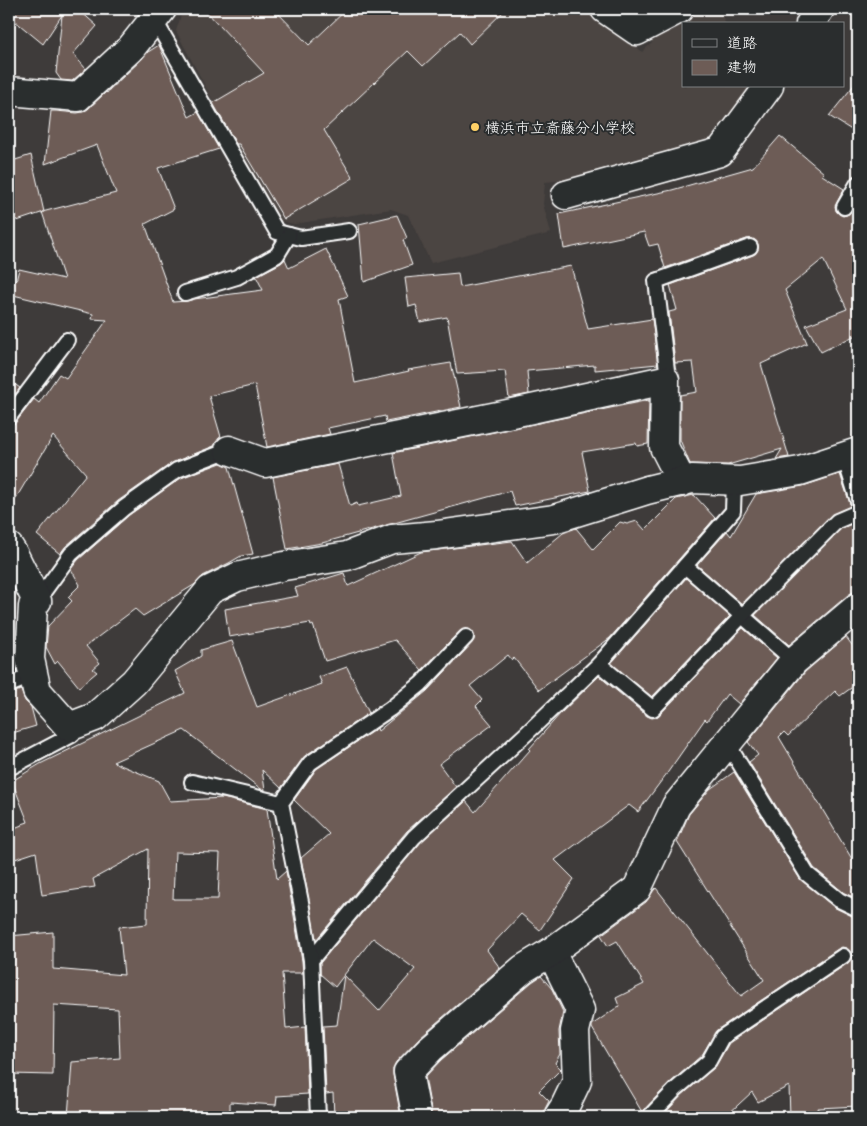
<svg xmlns="http://www.w3.org/2000/svg" width="867" height="1126" viewBox="0 0 867 1126" font-family="Mali,'Klee One',sans-serif">
  <rect width="100%" height="100%" fill="#3e3b3a"/>
  <filter id="ink" filterUnits="userSpaceOnUse"><feTurbulence type="fractalNoise" baseFrequency=".02" numOctaves="2"/><feDisplacementMap in="SourceGraphic" scale="10" xChannelSelector="R" yChannelSelector="G"/><feConvolveMatrix kernelMatrix="1 2 1 2 8 2 1 2 1" color-interpolation-filters="sRGB"/></filter>
  <g filter="url(#ink)">
    <polygon fill="#4c4542" points="183,9 598,9 642,52 652,43 649,32 693,9 719,9 726,24 683,24 683,86 752,86 736,113 710,141 612,175 545,182 543,204 551,233 431,263 408,215 391,209 294,224 276,220 176,31"/>
    <g fill="#6d5c56" stroke="#fff" fill-rule="evenodd">
      <polygon points="9,9 78,9 97,26 73,54 86,69 72,81 61,80 56,73 62,15 43,44 9,16"/>
      <polygon points="204,9 274,9 309,45 347,9 506,9 470,44 460,32 423,66 408,51 324,130 353,178 284,219 239,144 236,144 213,103 264,73"/>
      <polygon points="159,45 189,117 198,112 219,149 158,168 174,209 145,224 173,302 187,301 194,299 263,290 256,276 281,263 285,259 289,268 326,249 348,296 339,299 355,383 409,371 408,370 451,363 461,407 386,422 385,416 328,428 330,434 267,447 255,385 209,396 221,437 219,438 214,446 172,463 118,501 65,547 60,554 37,535 86,474 53,436 9,510 9,426 13,425 16,422 34,399 39,403 59,374 66,378 107,320 92,319 93,314 9,294 9,281 16,281 19,269 64,279 42,212 116,193 97,145 45,164 51,111 56,111 77,113 83,112 88,109 106,92 107,93 109,90 142,59 148,52"/>
      <polygon points="858,80 858,134 829,116"/>
      <polygon points="780,136 824,173 822,175 844,189 835,206 836,211 839,214 843,216 849,214 858,200 858,334 821,352 806,325 847,309 823,259 785,290 807,343 761,364 789,457 776,459 782,449 728,465 690,464 680,440 680,395 697,392 693,362 675,363 669,312 677,310 670,285 753,255 756,253 758,249 758,244 755,240 752,239 747,239 665,268 658,244 649,246 644,232 564,249 559,214 672,190 753,167"/>
      <polygon points="31,155 44,212 17,221 9,184 9,162"/>
      <polygon points="397,215 407,238 403,240 412,265 364,282 359,224"/>
      <polygon points="571,266 588,329 652,319 658,364 595,370 595,365 527,371 529,394 509,398 505,371 457,374 447,317 420,322 416,305 409,307 405,278 458,273 460,287"/>
      <polygon points="9,380 20,388 9,403"/>
      <polygon points="649,400 648,444 637,446 636,443 582,452 590,491 515,506 510,491 322,543 287,549 273,477 338,464 350,506 357,503 358,506 401,496 393,453"/>
      <polygon points="221,463 229,467 253,554 241,556 229,563 203,576 194,585 143,616 135,609 86,646 100,663 93,669 97,672 79,687 58,661 55,664 46,647 48,626 72,601 68,597 80,585 71,569 78,560 129,515 181,478"/>
      <polygon points="840,474 851,506 831,515 742,604 697,565 727,531 731,536 756,494 803,486"/>
      <polygon points="694,495 715,518 610,638 539,690 514,658 512,660 508,655 470,686 482,700 476,706 492,725 439,764 456,787 407,831 316,940 301,858 329,834 294,800 316,769 377,728 378,731 427,691 472,643 474,640 474,635 472,631 469,629 464,629 460,631 422,670 395,640 325,661 313,625 311,626 310,623 229,637 225,609 298,596 295,588 344,573 348,586 421,552 512,541 527,563 563,533 576,528 593,549 620,522 627,524 637,521 645,530 676,499"/>
      <polygon points="858,521 858,589 848,595 789,645 755,615 842,528"/>
      <polygon points="686,578 730,616 652,697 611,663"/>
      <path d="M743 628 777 658 739 704 727 694 707 721 705 719 668 772 638 812 629 805 555 860 574 879 540 930 521 914 487 950 500 968 420 1037 396 1062 393 1068V1075L401 1117H334L333 1093 326 1094 323 1026 337 1025 344 975 335 987 320 974V963L420 843 466 801 475 812 530 750 529 749 560 714 599 676 647 716 652 718 656 717 659 715ZM373 938 415 969 379 1011 344 975Z"/>
      <polygon points="846,637 858,653 858,683 840,696 835,691 788,736 784,732 779,737 858,869 858,899 844,893 814,868 749,762 758,755 748,742 805,672"/>
      <path d="M232 641 257 707 322 684 319 677 347 667 369 713 305 756 281 788 262 770 265 790 261 789 184 730 113 762 159 781 170 801 223 798 267 809 277 879 286 871 302 961 303 973H282L286 1029 305 1027 308 1094 277 1096 276 1105 230 1102V1117H68L72 1062 120 1058 118 1009 54 1005 53 1075 9 1074V936L53 932V969L124 975 119 927 147 924 148 849 93 879 95 887 42 895 36 852 9 861V830L22 825V824L28 822 12 781 40 764 185 693 175 671 201 656V650ZM175 852 220 853 218 899H173Z"/>
      <polygon points="9,655 14,655 17,672 9,676"/>
      <polygon points="21,690 25,701 31,707 36,726 9,734 9,694"/>
      <polygon points="734,772 800,879 834,907 854,917 858,918 858,1096 856,1097 857,1106 818,1108 819,1117 790,1117 789,1086 758,1102 752,1092 725,1117 661,1117 682,1095 715,1067 729,1043 848,963 851,959 852,955 850,951 846,948 842,947 838,949 717,1030 702,1055 670,1083 642,1112 592,1028 592,1025 619,1006 616,998 644,984 617,941 608,946 601,935 646,902 654,890 656,888 741,996 764,980 677,842 689,814 710,789"/>
      <polygon points="541,976 552,989 563,1012 559,1031 560,1054 555,1063 561,1069 539,1091 549,1101 545,1109 543,1117 449,1117 442,1112 433,1117 431,1117 431,1110 425,1077 441,1060 532,982"/>
    </g>
    <g fill="none" stroke-linecap="round" stroke-linejoin="round">
      <g stroke="#fff" stroke-width="18">
        <g id="service">
          <polyline points="154,19 277,232 301,238 349,231"/>
          <polyline points="844,207 858,183"/>
          <polyline points="185,293 237,277 277,255 289,235"/>
          <polyline points="665,380 667,370 656,281 750,247"/>
          <polyline points="9,417 67,340"/>
          <polyline points="844,456 858,501"/>
          <polyline points="685,566 794,661"/>
          <polyline points="37,601 71,554 124,508 177,470 229,450"/>
          <polyline points="599,664 653,709 742,616 837,521 858,512"/>
          <polyline points="9,685 34,675"/>
          <polyline points="727,743 807,874 839,900 858,909"/>
          <polyline points="9,768 72,735"/>
          <polyline points="192,782 281,803"/>
          <polyline points="311,960 414,837 527,733 599,664 733,511 734,481"/>
          <polyline points="318,1117 311,960 301,902 281,803 310,763 390,709 421,684 466,637"/>
          <polyline points="649,1117 676,1089 709,1061 722,1037 843,956"/>
        </g>
      </g>
      <g stroke="#fff" stroke-width="31">
        <g id="minor">
          <polyline points="605,9 637,31 679,9"/>
          <polyline points="810,24 820,9"/>
          <polyline points="9,91 78,97 131,48 162,9"/>
          <polyline points="566,195 720,152 769,86"/>
          <polyline points="229,450 265,463 527,410 665,380 664,447 682,482"/>
          <polyline points="9,547 14,555 37,601 33,606 30,659 37,691 69,727 95,717 134,682 210,590 237,577 284,566 347,556 392,539 437,535 554,519 647,490 692,479 740,481 800,471 858,452"/>
          <polyline points="551,952 580,1010 575,1031 577,1081 565,1106 558,1117"/>
          <polyline points="416,1113 408,1072 430,1049 523,969 551,952 637,889 676,806 794,661 858,607"/>
        </g>
      </g>
      <use href="#service" stroke="#2a2d2e" stroke-width="14"/>
      <use href="#minor" stroke="#2a2d2e" stroke-width="28"/>
    </g>
  </g>
  <circle fill="#ffd166" stroke="#2a2d2e" stroke-width="2" cx="475" cy="127" r="5"/>
  <g text-anchor="middle" dominant-baseline="central" stroke-width="4" stroke-linejoin="round" paint-order="stroke">
    <g font-size="15" fill="#fff" stroke="#2a2d2e" text-anchor="start">
      <text x="485" y="127">横浜市立斎藤分小学校</text>
    </g>
  </g>
  <rect width="867" height="1126" fill="none" stroke="#2a2d2e" stroke-width="30"/>
  <rect x="15" y="15" width="837" height="1096" fill="none" stroke="#fff" stroke-width="2" filter="url(#ink)"/>
  <rect x="682" y="22" width="162" height="65" fill="#2a2d2e" stroke="#7f8182"/>
  <rect x="692" y="39" width="25" height="8" fill="#2a2d2e" stroke="#7f8182"/>
  <text x="727" y="48" font-size="15" fill="#ffffff">道路</text>
  <rect x="692" y="60" width="25" height="15" fill="#6d5c56" stroke="#7f8182"/>
  <text x="727" y="72" font-size="15" fill="#ffffff">建物</text>
</svg>
